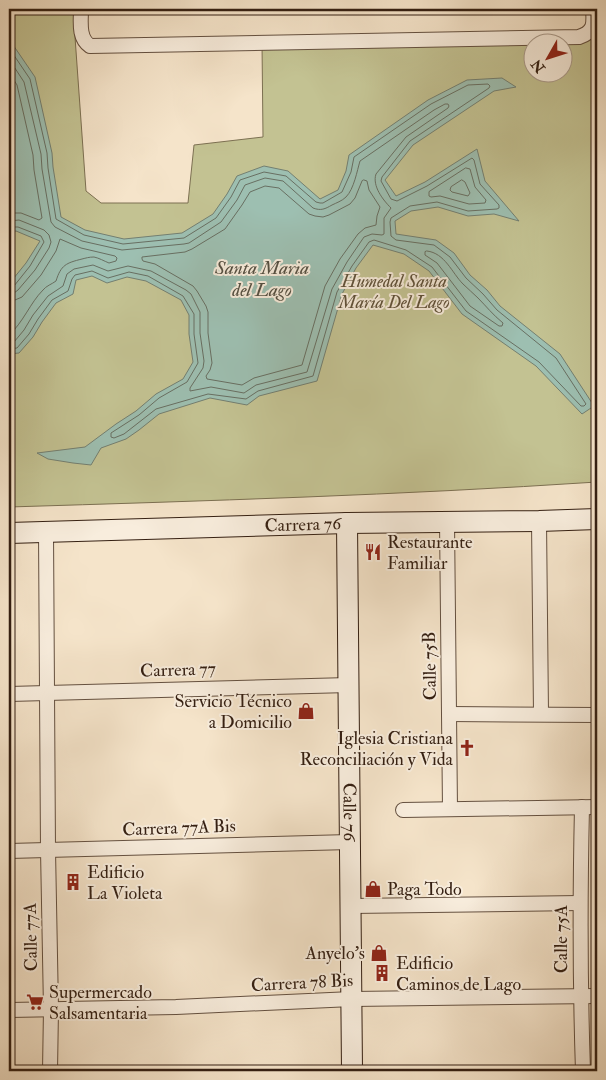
<svg xmlns="http://www.w3.org/2000/svg" width="606" height="1080" viewBox="0 0 606 1080" font-family="'IM FELL Double Pica',serif">
  <rect width="100%" height="100%" fill="#f5e4ca"/>
  <filter id="stains"><feTurbulence type="fractalNoise" baseFrequency=".004" numOctaves="4"/><feColorMatrix values="0 0 0 0 .2 0 0 0 0 .09 0 0 0 0 .02 0 0 0 .5 -.17"/></filter>
  <radialGradient id="worn" r=".72"><stop offset=".6" stop-color="#630" stop-opacity="0"/><stop offset="1" stop-color="#630" stop-opacity=".3"/></radialGradient>
  <path fill="#c3c292" stroke="#7c7052" fill-rule="evenodd" d="M9 9H73L86 191 101 203H188L194 145 263 137 262 44 597 37V482C401 495 205 501 9 507ZM534 42H564V72H534Z"/>
  <polygon fill="#9dbfb1" stroke="#737f71" points="9,39 35,77 52,153 53,167 61,217 85,230 124,239 182,233 213,214 227,194 237,176 264,166 288,171 320,199 338,190 346,171 349,155 428,100 467,80 502,78 516,87 494,91 413,145 385,180 396,196 425,182 477,149 485,181 519,221 494,214 468,216 438,207 411,211 395,221 396,234 436,240 454,253 470,275 487,290 500,306 560,354 594,406 582,414 536,366 462,314 429,271 404,254 373,245 356,268 342,294 317,381 259,396 247,405 210,398 159,414 139,430 126,439 101,448 91,465 73,463 48,459 37,453 85,447 116,424 136,411 156,394 183,379 193,362 189,334 189,315 181,300 146,281 127,277 107,283 92,276 76,280 73,294 56,303 42,322 33,337 19,353 9,354 9,284 26,263 40,241 16,231 9,232"/>
  <g fill="none" stroke-linecap="round" stroke-linejoin="round">
    <g stroke="#686f62" stroke-width="1">
      <polyline points="9,48 30,79 47,153 48,168 56,219 84,235 123,244 184,238 216,218 231,197 240,180 264,172 286,176 316,202 320,203 323,203 342,192 351,172 354,157 431,104 468,85 488,84 490,86 489,88 410,141 382,177 381,181 391,199 397,201 427,186 472,158 474,160 480,184 499,205 499,208 497,209 468,211 437,202 410,206 391,218 390,222 391,236 396,240 434,245 450,257 466,278 483,294 497,310 556,358 586,404 584,406 581,406 539,362 466,311 432,267 406,250 374,240 369,242 352,266 337,292 313,376 258,391 246,399 208,394 156,409 124,434 114,438 111,437 111,433 139,415 159,398 187,382 198,363 194,334 194,314 183,296 148,276 129,272 108,278 92,271 75,275 72,279 68,291 52,300 38,319 29,334 17,348 9,349"/>
      <path d="M9 59 24 82 41 154 42 169 51 222 55 227 82 241 122 250 184 244 189 243 221 222 237 200 245 185 265 178 283 181 313 208C321 211 325 209 332 205 336 203 342 201 346 197 354 189 357 171 360 161L434 110 445 104H448L449 106 448 108 406 137 376 174C372 186 383 200 391 208L384 218V234L382 235 372 234 364 237 347 262 332 289 307 372 256 385 244 393 211 387 190 391V388L203 368 204 361 200 333V312L191 294 186 290 151 271 128 266 108 271 93 265 74 269 67 274 63 286 48 296 33 315 24 330 14 342 9 343"/>
      <polyline points="9,72 17,85 33,155 34,170 42,218 39,220 21,213 9,213"/>
      <polygon points="466,168 470,169 475,187 486,200 485,203 469,204 440,196 431,197 429,196 429,192"/>
      <polygon points="364,180 367,181 369,190 380,207 377,216 376,225 365,228 358,234 340,259 325,286 302,365 254,378 242,385 207,379 206,376 210,370 212,363 208,333 208,312 206,306 197,291 193,286 155,264 143,261 142,259 142,257 185,252 192,249 225,229 242,205 250,192 265,186 279,188 309,214 315,216 323,217 329,215 350,204 355,198 362,181"/>
      <polygon points="462,180 465,182 470,193 468,196 452,192 450,190 451,187"/>
      <polyline points="9,221 19,220 44,230 49,235 51,242 49,248 35,270 18,290 14,293 9,293"/>
      <polyline points="9,227 18,227 41,236 44,242 30,266 14,286 9,287"/>
      <path d="M427 251C445 253 452 273 463 284 468 289 473 293 478 298 486 306 493 315 503 323L502 326H499L470 306 437 263 425 255V252Z"/>
      <path d="M9 301 15 300 22 297 41 275 56 251 60 239 81 248 115 256 117 258 116 261 109 263C104 261 99 258 94 257 89 257 86 258 82 259 66 263 61 265 56 281 52 284 46 286 43 290 30 303 23 323 9 335"/>
    </g>
    <g stroke="#645040" stroke-width="16">
      <g id="street">
        <path d="M81 9C81 21 78 38 90 46L579 37C595 32 594 23 593 9"/>
        <polyline points="447,521 450,809"/>
        <polyline points="539,521 541,714"/>
        <polyline points="46,532 48,850 51,1009 50,1071"/>
        <polyline points="9,694 349,685"/>
        <polyline points="449,714 597,715"/>
        <path d="M582 807C580 895 580 983 583 1071"/>
        <polyline points="403,810 597,807"/>
        <polyline points="9,851 350,842"/>
        <polyline points="351,906 580,903"/>
        <polyline points="9,1010 176,1007 352,999 597,996"/>
      </g>
    </g>
    <g stroke="#341f12" stroke-width="22">
      <g id="secondary">
        <path id="s1" d="M347 523 352 1071"/>
        <path id="s2" d="M9 533 347 523 539 521 597 519"/>
      </g>
    </g>
    <use href="#street" stroke="#f8eddd" stroke-width="14"/>
    <use href="#secondary" stroke="#f8eddd" stroke-width="20"/>
  </g>
  <defs>
    <g id="restaurant-bare" transform="scale(1.35)"><path d="M-5-6h1v4h1v-4h1v4h1v-4h1v5L-1.5 .5V6h-2V.5L-5-1ZM5-6V6H3V1.5H1.5Q1.5-4 5-6Z" fill="#8f2418" stroke="#f8eddd" stroke-width="2.5" paint-order="stroke"/></g>
    <g id="shop-bare" transform="scale(1.35)"><path d="M-5-2.5h2.3a2.7 3.5 0 0 1 5.4 0H5L5.5 6h-11ZM-1.5-2.5h3a1.5 2.3 0 0 0-3 0Z" fill="#8f2418" stroke="#f8eddd" stroke-width="2.5" paint-order="stroke"/></g>
    <g id="church-bare" transform="scale(1.35)"><path d="M-1.2-6h2.4v3.5h3.3v2.4h-3.3V6h-2.4V-.1h-3.3v-2.4h3.3Z" fill="#8f2418" stroke="#f8eddd" stroke-width="2.5" paint-order="stroke"/></g>
    <g id="building-bare" transform="scale(1.35)"><path d="M-4-6H4V6H1V3H-1V6H-4ZM-2.5-4.3h1.7v1.8h-1.7ZM.8-4.3h1.7v1.8H.8ZM-2.5-1h1.7V.8h-1.7ZM.8-1h1.7V.8H.8Z" fill="#8f2418" stroke="#f8eddd" stroke-width="2.5" paint-order="stroke"/></g>
    <g id="supermarket-bare" transform="scale(1.35)"><path d="M-6-5.5h2.5l.6 2H6L4.5 2H-2.5L-4.4-4H-6ZM-1.5 3.2a1.3 1.3 0 1 0 .1 0ZM3 3.2a1.3 1.3 0 1 0 .1 0Z" fill="#8f2418" stroke="#f8eddd" stroke-width="2.5" paint-order="stroke"/></g>
  </defs>
  <g fill-rule="evenodd">
    <use href="#restaurant-bare" x="373" y="552"/>
    <use href="#shop-bare" x="306" y="711"/>
    <use href="#church-bare" x="467" y="748"/>
    <use href="#building-bare" x="73" y="882"/>
    <use href="#shop-bare" x="373" y="889"/>
    <use href="#shop-bare" x="379" y="953"/>
    <use href="#building-bare" x="382" y="973"/>
    <use href="#supermarket-bare" x="35" y="1002"/>
  </g>
  <g text-anchor="middle" dominant-baseline="central" stroke-width="4" stroke-linejoin="round" paint-order="stroke">
    <g font-size="18" font-style="italic" fill="#5f5038" stroke="#f8eddd">
      <text x="394" y="281">Humedal Santa<tspan x="394" dy="21">María Del Lago</tspan></text>
    </g>
    <g font-size="18" fill="#341f12" stroke="#f8eddd">
      <text stroke="none"><textPath href="#s2" startOffset="294">Carrera 76</textPath></text>
      <text transform="translate(430 666) rotate(-91)">Calle 75B</text>
      <text transform="translate(178 670) rotate(-2)">Carrera 77</text>
      <text stroke="none"><textPath href="#s1" startOffset="289">Calle 76</textPath></text>
      <text transform="translate(179 828) rotate(-2)">Carrera 77A Bis</text>
      <text transform="translate(31 937) rotate(-91)">Calle 77A</text>
      <text transform="translate(561 939) rotate(-90)">Calle 75A</text>
      <text transform="translate(302 983) rotate(-3)">Carrera 78 Bis</text>
    </g>
    <g font-size="18" fill="#341f12" stroke="#f8eddd" text-anchor="start">
      <text x="387" y="542">Restaurante<tspan x="387" dy="21">Familiar</tspan></text>
      <text x="292" y="701" text-anchor="end">Servicio Técnico<tspan x="292" dy="21">a Domicilio</tspan></text>
      <text x="453" y="738" text-anchor="end">Iglesia Cristiana<tspan x="453" dy="21">Reconciliación y Vida</tspan></text>
      <text x="87" y="872">Edificio<tspan x="87" dy="21">La Violeta</tspan></text>
      <text x="387" y="889">Paga Todo</text>
      <text x="365" y="953" text-anchor="end">Anyelo's</text>
      <text x="396" y="963">Edificio<tspan x="396" dy="21">Caminos de Lago</tspan></text>
      <text x="49" y="992">Supermercado<tspan x="49" dy="21">Salsamentaria</tspan></text>
    </g>
    <g font-size="19" font-style="italic" fill="#544f42" stroke="#f8eddd">
      <text x="262" y="268">Santa Maria<tspan x="262" dy="22">del Lago</tspan></text>
    </g>
  </g>
  <rect width="606" height="1080" fill="none" stroke="#f5e4ca" stroke-width="30"/>
  <rect x="10" y="10" width="586" height="1060" fill="none" stroke="#341f12" stroke-width="2.5"/>
  <rect x="15" y="15" width="576" height="1050" fill="none" stroke="#341f12"/>
  <g transform="translate(548 58) rotate(231)"><circle r="24" fill="#f8eddd" stroke="#aa9b8c"/>
  <path d="M0-4L9 19L0 12L-9 19Z" fill="#8f2418"/>
  <text y="-8" font-size="14" font-weight="bold" text-anchor="middle" fill="#341f12">N</text>
  </g>
  <rect width="100%" height="100%" filter="url(#stains)"/>
  <rect width="100%" height="100%" fill="url(#worn)"/>
</svg>
